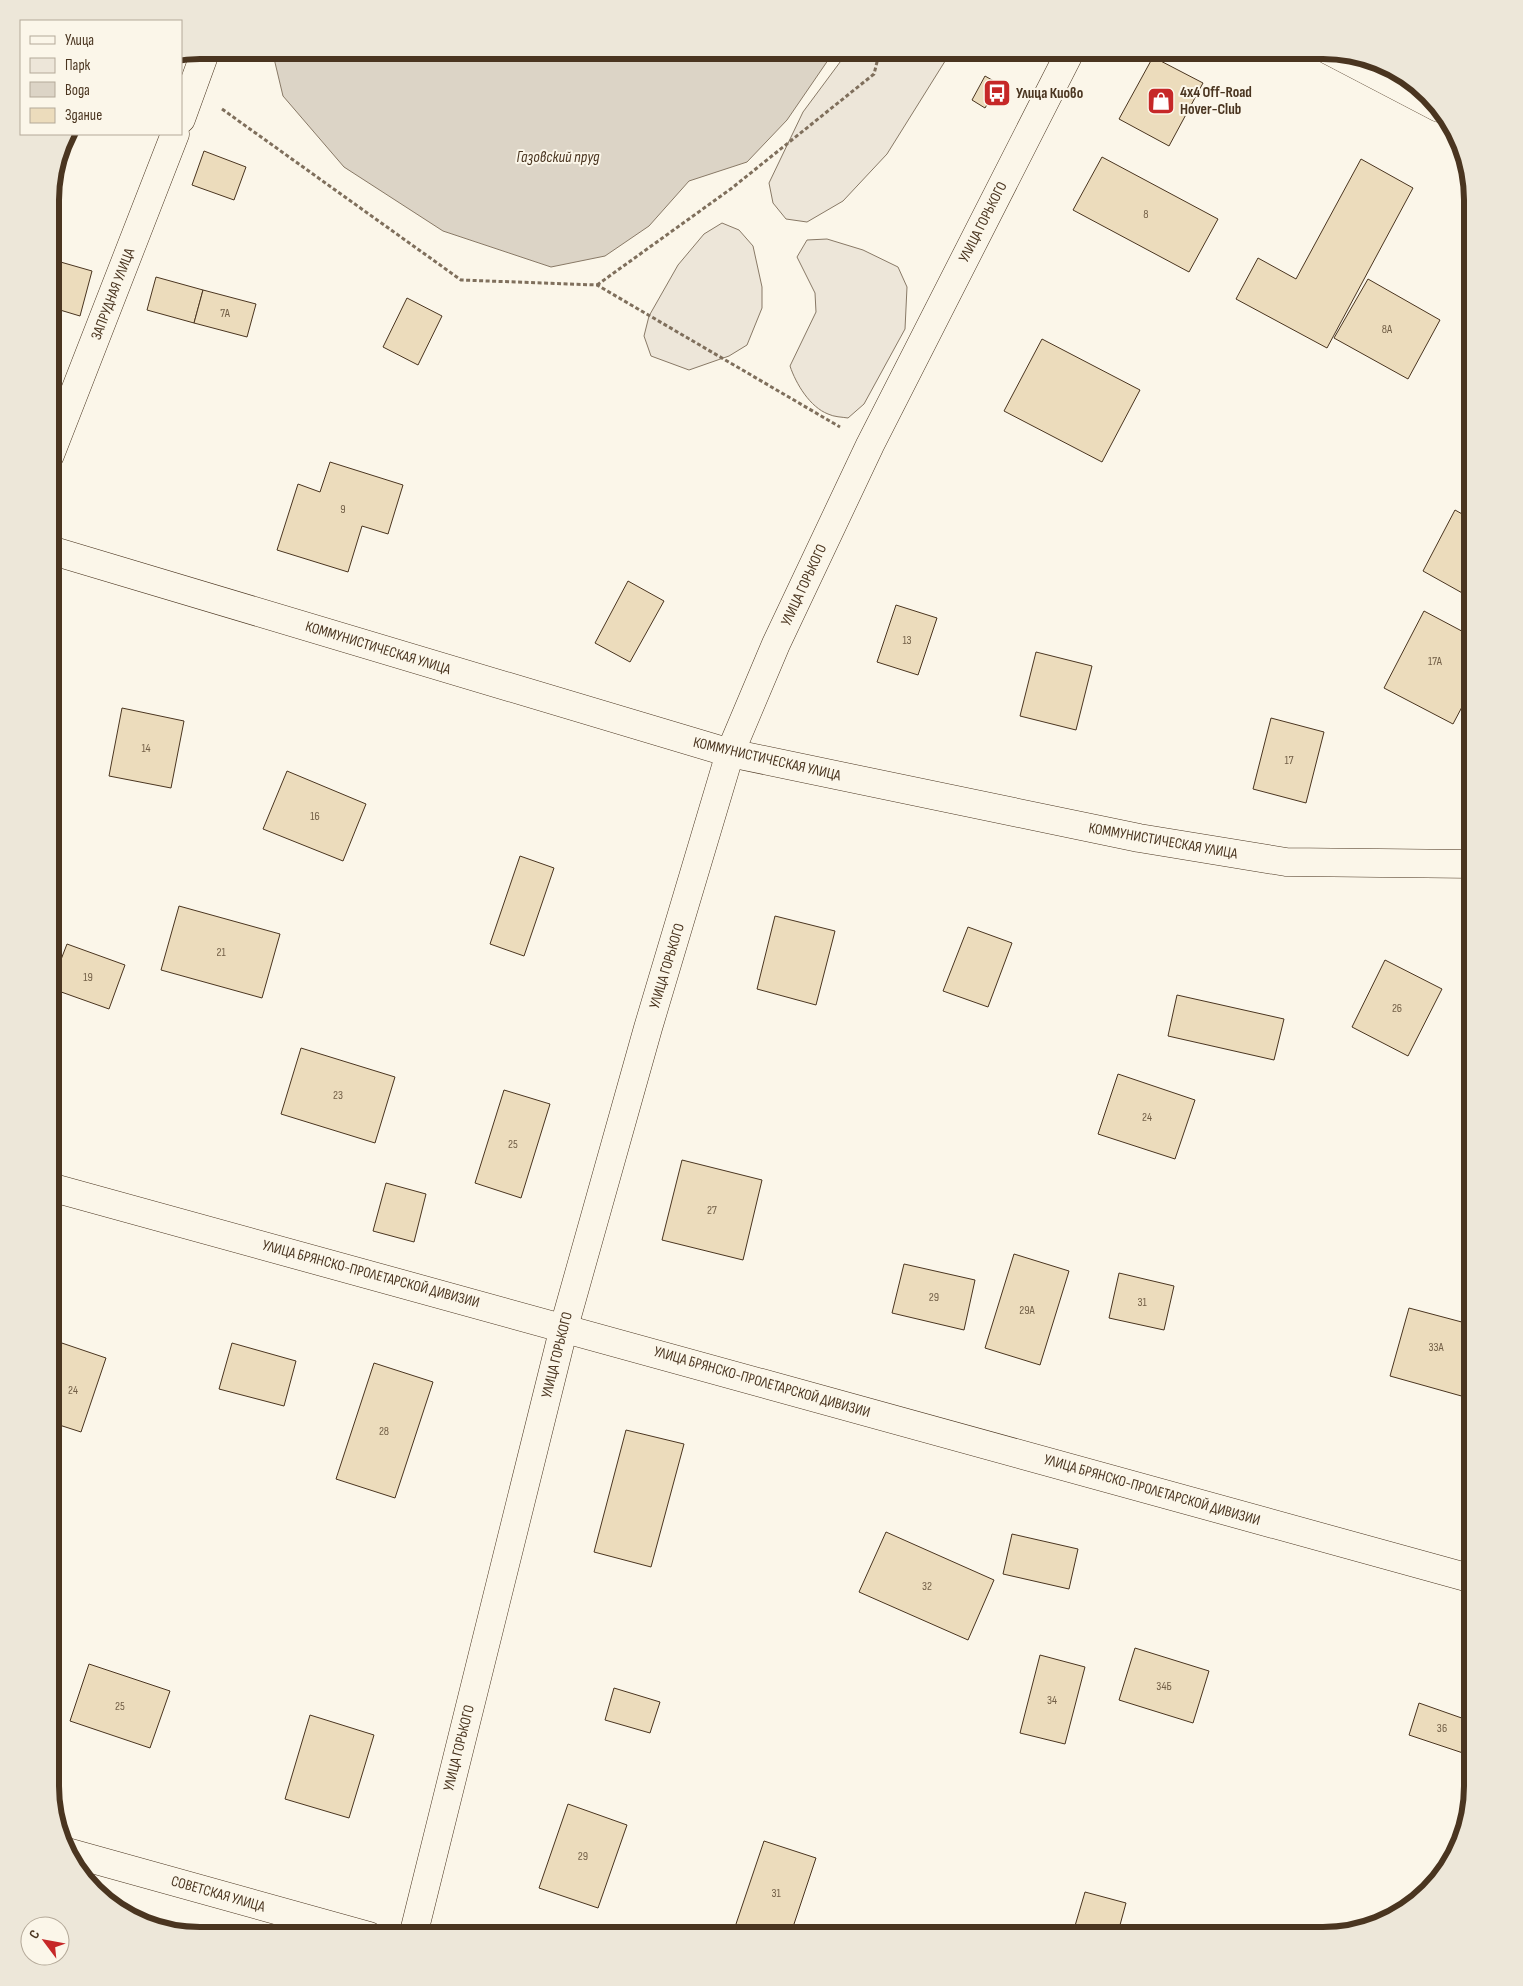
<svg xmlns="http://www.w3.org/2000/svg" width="1523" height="1986" viewBox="0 0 1523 1986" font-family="'Sofia Sans Condensed',sans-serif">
  <rect width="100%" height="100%" fill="#fbf6e9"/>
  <g fill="#ede6d9" stroke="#887966">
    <polygon points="849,50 952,50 887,154 843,201 807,222 786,219 773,203 769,183 803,112"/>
    <polygon points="722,223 739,230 753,246 762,287 762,308 747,345 729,356 689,370 651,356 644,336 649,316 678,265 704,234"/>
    <path d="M827 239 863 250 898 267 907 287 905 329 864 404 848 418C842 417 834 417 828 414 810 407 796 384 790 366L816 312 815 293 797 257 807 240Z"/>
  </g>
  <polygon fill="#dcd4c6" stroke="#887966" points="272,50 835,50 787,120 747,162 689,181 649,226 605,256 551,267 443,231 344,167 283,96"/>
  <g fill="#ecdcbc" stroke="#4a3520">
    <polygon points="1153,57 1203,83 1169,146 1119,119"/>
    <polygon points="985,76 999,84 985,108 972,100"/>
    <polygon points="204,151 246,167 234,200 192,185"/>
    <polygon points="1102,157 1218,219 1189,272 1073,210"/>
    <polygon points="1361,159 1413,188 1327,348 1236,299 1258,258 1296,279"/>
    <polygon points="50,259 92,271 80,316 50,307"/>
    <polygon points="156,277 203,290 194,323 147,310"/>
    <polygon points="1368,279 1440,320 1408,379 1334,338"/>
    <polygon points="203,290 256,304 247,337 194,323"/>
    <polygon points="407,298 442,316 418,365 383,347"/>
    <polygon points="1042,339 1140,390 1102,462 1004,411"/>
    <polygon points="330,462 403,485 388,534 362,526 348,572 277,550 298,484 320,492"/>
    <polygon points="1455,510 1473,520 1473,599 1423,571"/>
    <polygon points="628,581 664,601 630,662 595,643"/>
    <polygon points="896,605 937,618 918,675 877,662"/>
    <polygon points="1424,611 1473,637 1473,686 1453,724 1384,688"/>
    <polygon points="1036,652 1092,666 1076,730 1020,716"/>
    <polygon points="122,708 184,721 171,788 109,776"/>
    <polygon points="1271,718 1324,732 1306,803 1253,789"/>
    <polygon points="287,771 366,804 343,861 263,829"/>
    <polygon points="520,856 554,868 524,956 490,944"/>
    <polygon points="179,906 280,934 262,998 161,970"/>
    <polygon points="775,916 835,931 816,1005 757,989"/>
    <polygon points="968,927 1012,943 988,1007 943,991"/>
    <polygon points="67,944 125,965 109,1009 50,988"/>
    <polygon points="1385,960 1442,989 1408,1056 1352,1027"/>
    <polygon points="1177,995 1284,1019 1274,1060 1168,1036"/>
    <polygon points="301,1048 395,1077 375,1143 281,1114"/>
    <polygon points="1118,1074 1195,1100 1175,1159 1098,1134"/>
    <polygon points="504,1090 550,1104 521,1198 475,1183"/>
    <polygon points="682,1160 762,1180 743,1260 662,1240"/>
    <polygon points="386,1183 426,1194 414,1242 373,1231"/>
    <polygon points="1014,1254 1069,1271 1040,1365 985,1348"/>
    <polygon points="904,1264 975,1280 964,1330 892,1313"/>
    <polygon points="1119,1273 1174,1286 1164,1330 1109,1318"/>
    <polygon points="1409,1308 1473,1325 1473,1368 1465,1397 1390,1376"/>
    <polygon points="50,1339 106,1358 81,1432 50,1422"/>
    <polygon points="232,1343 296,1361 284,1406 219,1389"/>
    <polygon points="374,1363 433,1382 395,1498 336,1479"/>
    <polygon points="626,1430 684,1444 651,1567 594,1552"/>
    <polygon points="886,1532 994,1580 968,1640 859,1592"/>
    <polygon points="1012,1534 1078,1549 1069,1589 1003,1574"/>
    <polygon points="1135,1648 1209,1671 1193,1723 1119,1700"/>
    <polygon points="1040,1655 1085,1667 1065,1744 1020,1733"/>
    <polygon points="89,1664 170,1691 150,1748 70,1721"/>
    <polygon points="614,1688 660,1702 650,1733 605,1720"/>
    <polygon points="1419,1703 1473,1722 1473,1744 1469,1755 1409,1735"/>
    <polygon points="310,1715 374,1735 349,1818 285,1799"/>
    <polygon points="568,1804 627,1825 598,1908 539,1888"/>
    <polygon points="764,1841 816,1858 790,1936 763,1936 735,1927"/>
    <polygon points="1085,1892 1126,1903 1117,1936 1072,1936"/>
  </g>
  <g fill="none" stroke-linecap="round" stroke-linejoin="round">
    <g stroke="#4a3520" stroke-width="29">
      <g id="minor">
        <polyline points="1328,50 1439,108"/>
        <polyline points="181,119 206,50"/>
        <polyline points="50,455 175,134"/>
        <polyline points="50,550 730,753 1139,838 1286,862 1473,864"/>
        <polyline points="50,1187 1473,1579"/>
        <polyline points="67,1852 369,1936"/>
        <polyline points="413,1936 564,1327 648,1028 730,753 776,644 870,445 1071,50"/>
      </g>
    </g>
    <g stroke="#7f6f5c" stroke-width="3" stroke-dasharray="4 2.5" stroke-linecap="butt">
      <polyline points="222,109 461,280 597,285 840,427"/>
      <polyline points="597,285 732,188 874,74 880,50"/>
    </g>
    <use href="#minor" stroke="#fbf6e9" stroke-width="28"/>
  </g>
  <defs>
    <g id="bus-square" transform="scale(1.4375)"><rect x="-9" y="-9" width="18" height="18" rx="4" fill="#c62828" stroke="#fbf6e9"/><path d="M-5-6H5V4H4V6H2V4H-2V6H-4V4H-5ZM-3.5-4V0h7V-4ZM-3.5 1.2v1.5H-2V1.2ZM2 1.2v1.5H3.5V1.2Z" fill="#fff"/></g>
    <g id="shop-square" transform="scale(1.4375)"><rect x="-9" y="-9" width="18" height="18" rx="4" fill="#c62828" stroke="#fbf6e9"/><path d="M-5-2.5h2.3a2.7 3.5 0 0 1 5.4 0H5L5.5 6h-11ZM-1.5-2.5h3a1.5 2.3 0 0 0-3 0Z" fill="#fff"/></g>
  </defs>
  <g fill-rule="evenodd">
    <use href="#bus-square" x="997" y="93"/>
    <use href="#shop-square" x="1161" y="101"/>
  </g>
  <g text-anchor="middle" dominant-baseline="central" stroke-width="4" stroke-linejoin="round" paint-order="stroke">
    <g font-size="12" fill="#725f47">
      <text x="1146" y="214">8</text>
      <text x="225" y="313">7А</text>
      <text x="1387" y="329">8А</text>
      <text x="343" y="509">9</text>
      <text x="907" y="640">13</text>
      <text x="1435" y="661">17А</text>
      <text x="146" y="748">14</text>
      <text x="1289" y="760">17</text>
      <text x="315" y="816">16</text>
      <text x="221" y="952">21</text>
      <text x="88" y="977">19</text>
      <text x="1397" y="1008">26</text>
      <text x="338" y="1095">23</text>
      <text x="1147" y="1117">24</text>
      <text x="513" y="1144">25</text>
      <text x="712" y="1210">27</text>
      <text x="934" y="1297">29</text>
      <text x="1142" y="1302">31</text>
      <text x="1027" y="1310">29А</text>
      <text x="1436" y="1347">33А</text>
      <text x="73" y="1390">24</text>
      <text x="384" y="1431">28</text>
      <text x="927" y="1586">32</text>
      <text x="1164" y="1686">34Б</text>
      <text x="1052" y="1700">34</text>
      <text x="120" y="1706">25</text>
      <text x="1442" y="1728">36</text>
      <text x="583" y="1856">29</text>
      <text x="776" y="1893">31</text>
    </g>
    <g font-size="15" font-weight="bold" fill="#4a3520" stroke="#fbf6e9" text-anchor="start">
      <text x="1180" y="92">4x4 Off-Road<tspan x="1180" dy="17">Hover-Club</tspan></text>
      <text x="1016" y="93">Улица Киово</text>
    </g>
    <g font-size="15" fill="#4a3520" stroke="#fbf6e9">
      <text transform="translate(983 222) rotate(-63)">УЛИЦА ГОРЬКОГО</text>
      <text transform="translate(113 294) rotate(-69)">ЗАПРУДНАЯ УЛИЦА</text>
      <text transform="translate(804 585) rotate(-65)">УЛИЦА ГОРЬКОГО</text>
      <text transform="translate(378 648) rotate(17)">КОММУНИСТИЧЕСКАЯ УЛИЦА</text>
      <text transform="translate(767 759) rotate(13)">КОММУНИСТИЧЕСКАЯ УЛИЦА</text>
      <text transform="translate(1163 841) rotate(10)">КОММУНИСТИЧЕСКАЯ УЛИЦА</text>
      <text transform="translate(667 966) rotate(-73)">УЛИЦА ГОРЬКОГО</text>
      <text transform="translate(371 1274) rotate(15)">УЛИЦА БРЯНСКО-ПРОЛЕТАРСКОЙ ДИВИЗИИ</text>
      <text transform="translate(557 1355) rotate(-76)">УЛИЦА ГОРЬКОГО</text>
      <text transform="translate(762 1382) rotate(16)">УЛИЦА БРЯНСКО-ПРОЛЕТАРСКОЙ ДИВИЗИИ</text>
      <text transform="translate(1152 1490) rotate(16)">УЛИЦА БРЯНСКО-ПРОЛЕТАРСКОЙ ДИВИЗИИ</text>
      <text transform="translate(459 1748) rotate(-76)">УЛИЦА ГОРЬКОГО</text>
      <text transform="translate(218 1894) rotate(16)">СОВЕТСКАЯ УЛИЦА</text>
    </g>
    <g font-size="16" font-style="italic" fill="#4a3520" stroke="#fbf6e9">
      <text x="558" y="157">Газовский пруд</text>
    </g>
  </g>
  <path d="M0 0H1523V1986H0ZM200 59H1323A141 141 0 0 1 1464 200V1786A141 141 0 0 1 1323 1927H200A141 141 0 0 1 59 1786V200A141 141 0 0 1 200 59Z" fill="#ede7d9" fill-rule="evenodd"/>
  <path fill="none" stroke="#4a3520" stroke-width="6" d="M200 59H1323A141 141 0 0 1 1464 200V1786A141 141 0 0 1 1323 1927H200A141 141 0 0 1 59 1786V200A141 141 0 0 1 200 59Z"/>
  <rect x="20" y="20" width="162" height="115" fill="#fbf6e9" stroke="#b4a999"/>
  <rect x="30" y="36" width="25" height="8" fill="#fbf6e9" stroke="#b4a999"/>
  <text x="65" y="45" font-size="15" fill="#4a3520">Улица</text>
  <rect x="30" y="58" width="25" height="15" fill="#ede6d9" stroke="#b4a999"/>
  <text x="65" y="70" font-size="15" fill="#4a3520">Парк</text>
  <rect x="30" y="82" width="25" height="15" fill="#dcd4c6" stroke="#b4a999"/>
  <text x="65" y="95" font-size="15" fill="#4a3520">Вода</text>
  <rect x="30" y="108" width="25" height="15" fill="#ecdcbc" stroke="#b4a999"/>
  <text x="65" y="120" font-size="15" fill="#4a3520">Здание</text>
  <g transform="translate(45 1941) rotate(302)"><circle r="24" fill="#fbf6e9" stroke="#b4a999"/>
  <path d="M0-4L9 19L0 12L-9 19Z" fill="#c62828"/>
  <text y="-8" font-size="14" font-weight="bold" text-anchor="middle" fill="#4a3520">С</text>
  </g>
</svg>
